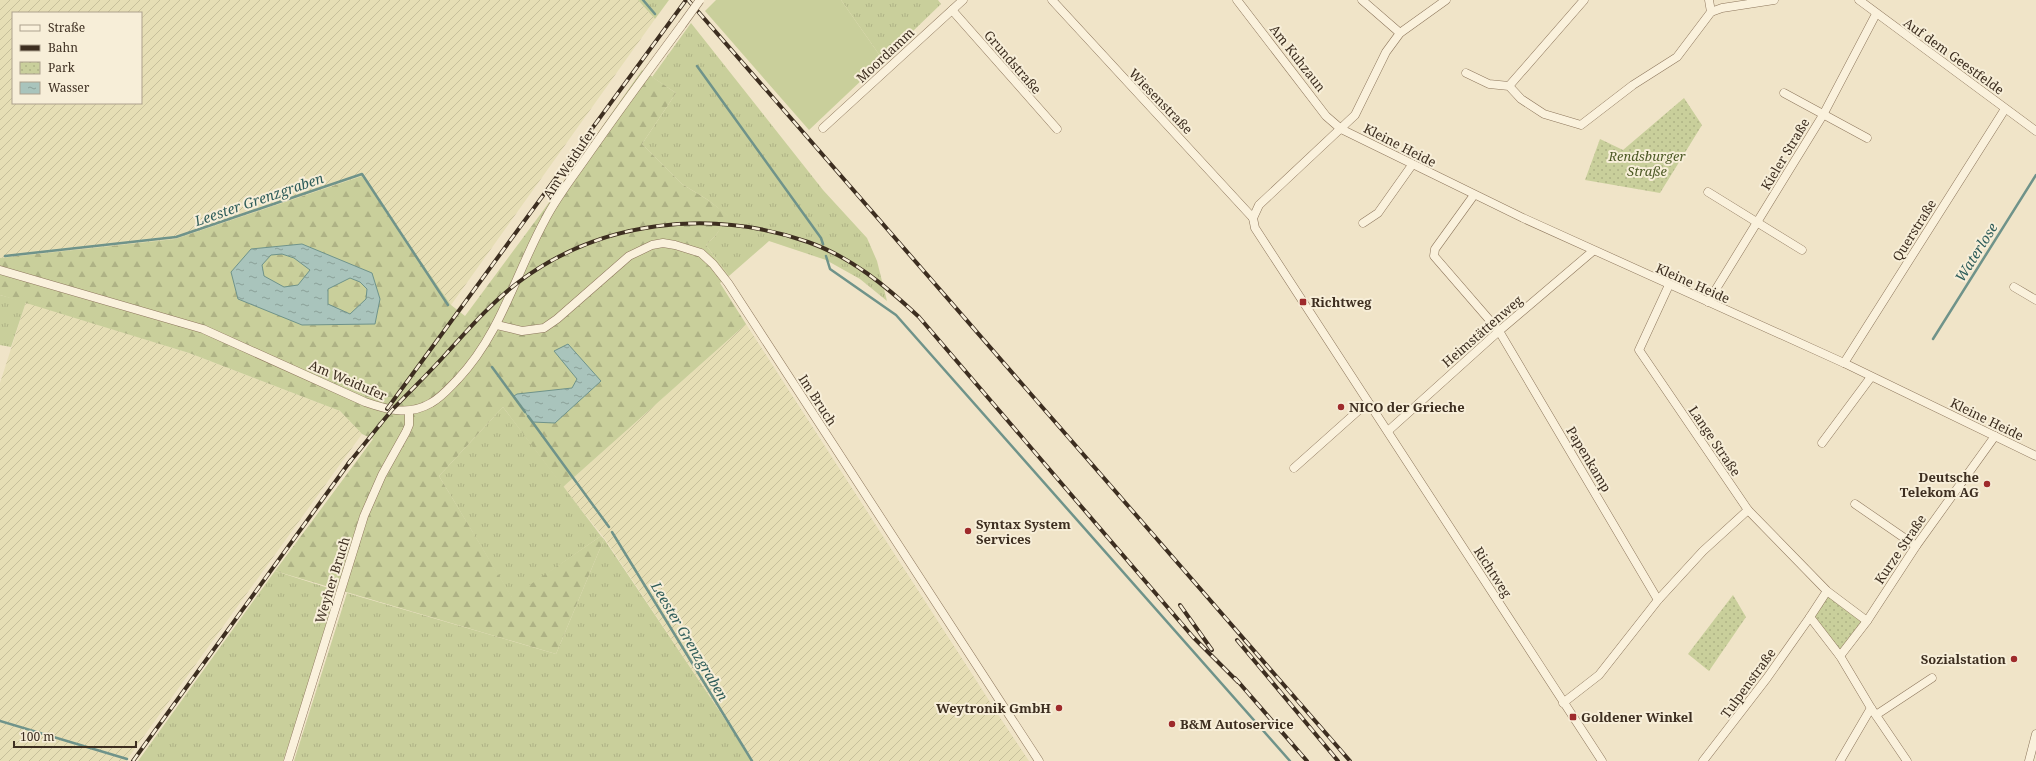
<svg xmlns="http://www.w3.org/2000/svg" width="2036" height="761" viewBox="0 0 2036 761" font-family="'Noto Serif',serif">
  <defs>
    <pattern id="farmland-furrows" width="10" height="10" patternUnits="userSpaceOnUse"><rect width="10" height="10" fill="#e6deb5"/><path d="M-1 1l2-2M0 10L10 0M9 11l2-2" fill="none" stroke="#c6bf9b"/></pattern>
    <pattern id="grass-tufts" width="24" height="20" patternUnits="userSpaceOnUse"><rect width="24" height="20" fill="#c9cf9b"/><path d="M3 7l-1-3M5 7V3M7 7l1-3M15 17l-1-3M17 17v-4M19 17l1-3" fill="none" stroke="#aeb285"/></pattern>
    <pattern id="forest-firs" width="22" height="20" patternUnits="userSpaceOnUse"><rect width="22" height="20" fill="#c9cf9b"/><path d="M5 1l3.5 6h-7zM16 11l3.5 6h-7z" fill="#aeb285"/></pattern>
    <pattern id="park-dots" width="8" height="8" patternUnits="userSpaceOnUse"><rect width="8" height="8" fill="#c9cf9b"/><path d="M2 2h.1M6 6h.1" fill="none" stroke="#aeb285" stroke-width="1.8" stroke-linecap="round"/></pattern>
    <pattern id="water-ripples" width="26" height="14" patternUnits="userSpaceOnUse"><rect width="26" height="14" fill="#a9c4bc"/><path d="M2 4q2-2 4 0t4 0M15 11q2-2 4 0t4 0" fill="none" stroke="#8ba098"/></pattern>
  </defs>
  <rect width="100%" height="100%" fill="#f0e4c8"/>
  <g fill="url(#farmland-furrows)" fill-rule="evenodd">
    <path d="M0 0H638L655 19 451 305 362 176 175 239 0 258ZM13 13H141V103H13Z"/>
    <polygon points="26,302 189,353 340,411 362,434 126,761 0,761 0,383"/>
    <polygon points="746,324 1003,722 1029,761 753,761 605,539 563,487"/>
  </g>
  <g fill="url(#grass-tufts)">
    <polygon points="638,0 669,0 655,19"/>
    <polygon points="841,0 938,0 941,4 883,60"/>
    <polygon points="691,23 823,190 867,238 877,261 887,301 860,279 826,260 769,241 729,276 706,245 716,235 728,216 708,200 682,184 642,144 676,93 652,77"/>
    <polygon points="0,295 26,302 11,347 0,345"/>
    <polygon points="503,407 601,536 512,598 439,476"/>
    <polygon points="604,539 753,761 294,761 347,593 556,654"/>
    <polygon points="275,571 341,592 283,761 138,761"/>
  </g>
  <polygon fill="url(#forest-firs)" points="642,70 676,93 642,144 682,184 708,200 729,216 716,235 706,245 729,276 720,283 746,324 563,487 503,407 439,476 512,597 601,536 604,539 556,654 275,571 373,439 362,434 340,411 189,353 0,295 0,258 175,239 362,176 451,305 465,316 545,208"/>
  <g fill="url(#park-dots)">
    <polygon points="1684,98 1702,125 1660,193 1585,180 1600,139 1623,150"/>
    <polygon points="1827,594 1865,622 1840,654 1811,617"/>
    <polygon points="1733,595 1746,617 1709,671 1688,654"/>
  </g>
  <polygon fill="#c9cf9b" points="716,0 841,0 883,60 809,130 705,11"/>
  <g fill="url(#water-ripples)" stroke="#6f938a" fill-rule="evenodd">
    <path d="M302 244 372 273 380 299 375 324 302 325 238 299 231 272 251 249ZM282 254 294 258 310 270 298 285 284 287 264 276 262 265 271 255ZM350 278 360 282 367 289 366 299 350 314 328 304V289Z"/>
    <polygon points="568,344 601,381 555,423 532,422 514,396 517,394 572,388 577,379 554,351"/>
  </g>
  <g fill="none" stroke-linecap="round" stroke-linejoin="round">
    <g stroke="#6f938a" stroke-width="2.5">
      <polyline points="643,0 655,14"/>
      <polyline points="697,66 821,238 823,244"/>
      <polyline points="5,256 176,237 362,174 448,305"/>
      <polyline points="826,256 830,269 896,315 1290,761"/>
      <polyline points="1933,339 2036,175"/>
      <polyline points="492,367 525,412"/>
      <polyline points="528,416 609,527"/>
      <polyline points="612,532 752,761"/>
      <polyline points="0,721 127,759"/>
    </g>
    <g stroke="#8d765c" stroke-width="9">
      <g id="street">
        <polyline points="1052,0 1253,218"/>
        <polyline points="1237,0 1326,116 1341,129 1523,218 1844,363 2036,456"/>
        <polyline points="1362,0 1400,33"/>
        <polyline points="1446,0 1400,33 1386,52 1355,115 1259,205 1253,218 1255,228 1602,761"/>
        <polyline points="1859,0 2036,131"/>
        <polyline points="952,10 1057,129"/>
        <polyline points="1711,12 1722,8 1774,0"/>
        <polyline points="1466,73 1489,84 1509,86 1521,99 1544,114 1581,125 1633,85 1677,57 1711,12 1709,0"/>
        <polyline points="1509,86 1584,0"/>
        <polyline points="1784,93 1867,138"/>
        <polyline points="823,128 963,0"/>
        <polyline points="1708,192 1802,250"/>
        <polyline points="1474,195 1435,249 1434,256 1499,331 1658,600"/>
        <polyline points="1363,223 1378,213 1412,165"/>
        <path d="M0 270 203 329 365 402C388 410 409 416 431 403 442 397 450 387 458 379 502 332 516 272 546 218 558 195 575 174 590 152 620 109 651 67 682 25"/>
        <polyline points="1669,285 1639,350 1748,510 1827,591 1867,621"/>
        <polyline points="2014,287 2036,300"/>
        <polyline points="1708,302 1823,115 1876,14"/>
        <polyline points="497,325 522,331 544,328 557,319 629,256 652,245 663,243 675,245 701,253 713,264 728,283 1039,761"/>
        <polyline points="1844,363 2005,109"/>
        <polyline points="1388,431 1499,331 1593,251"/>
        <polyline points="1822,443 1871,377"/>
        <polyline points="1294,468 1368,402"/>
        <polyline points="1855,504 1916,546"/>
        <polyline points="1827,591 1810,617 1840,656 1871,708 1907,761"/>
        <polyline points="1840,656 1867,621 1916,546 1995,436"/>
        <polyline points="1563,703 1599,675 1658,600 1703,551 1748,510"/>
        <polyline points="1876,715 1932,678"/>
        <polyline points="288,761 364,516 382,475 406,432 409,425 409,411"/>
        <polyline points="1703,761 1767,678 1810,617"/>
        <polyline points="1840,761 1871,708"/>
        <polyline points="2029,761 2036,734"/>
      </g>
    </g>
    <use href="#street" stroke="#faf1dc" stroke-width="8"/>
    <g stroke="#3d2e20" stroke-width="4">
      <g id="rail">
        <polyline points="688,0 1350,761"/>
        <polyline points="387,409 686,0"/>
        <path d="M348 464C363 446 377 428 392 410 409 392 428 374 445 355 467 331 489 305 516 284 599 220 710 208 808 242 851 257 886 286 919 317L1193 637 1238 682"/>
        <polyline points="1180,605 1212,650"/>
        <polyline points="1237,640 1338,761"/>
        <polyline points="1235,678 1307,761"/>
        <polyline points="133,761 351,460"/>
      </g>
    </g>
    <use href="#rail" stroke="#f7eed8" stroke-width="2.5" stroke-dasharray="8" stroke-linecap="butt"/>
    <g stroke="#8d765c" stroke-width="9" stroke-linecap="butt">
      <polyline id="street-bridge" points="682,25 700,0"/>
    </g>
    <use href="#street-bridge" stroke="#faf1dc" stroke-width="8"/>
  </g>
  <g fill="#9e2a2b" stroke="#f7eed8" stroke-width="1.5">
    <rect x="1299" y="298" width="8" height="8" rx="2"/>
    <circle cx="1341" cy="407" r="4"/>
    <circle cx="1987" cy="484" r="4"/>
    <circle cx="968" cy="531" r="4"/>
    <circle cx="2014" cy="659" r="4"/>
    <circle cx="1059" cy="708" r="4"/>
    <rect x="1569" y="713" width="8" height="8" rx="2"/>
    <circle cx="1172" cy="724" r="4"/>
  </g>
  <g text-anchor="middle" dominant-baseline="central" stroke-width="4" stroke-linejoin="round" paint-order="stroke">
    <g font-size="13" fill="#3d2e20" stroke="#f7eed8">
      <text transform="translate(885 55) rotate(-43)">Moordamm</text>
      <text transform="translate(1954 56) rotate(36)">Auf dem Geestfelde</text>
      <text transform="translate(1298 58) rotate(52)">Am Kuhzaun</text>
      <text transform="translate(1013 62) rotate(49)">Grundstraße</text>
      <text transform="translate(1161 101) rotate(46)">Wiesenstraße</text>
      <text transform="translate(1400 145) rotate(27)">Kleine Heide</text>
      <text transform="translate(1785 154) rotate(-59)">Kieler Straße</text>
      <text transform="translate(569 163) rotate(-56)">Am Weidufer</text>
      <text transform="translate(1914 230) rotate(-58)">Querstraße</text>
      <text transform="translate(1693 283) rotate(24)">Kleine Heide</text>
      <text transform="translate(1482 331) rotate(-41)">Heimstättenweg</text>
      <text transform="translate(348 380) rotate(23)">Am Weidufer</text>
      <text transform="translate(818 400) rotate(57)">Im Bruch</text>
      <text transform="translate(1987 419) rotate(26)">Kleine Heide</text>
      <text transform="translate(1715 441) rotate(56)">Lange Straße</text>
      <text transform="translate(1589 459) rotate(59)">Papenkamp</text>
      <text transform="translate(1900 549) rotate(-56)">Kurze Straße</text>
      <text transform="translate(1493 572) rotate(57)">Richtweg</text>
      <text transform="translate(332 580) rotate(-73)">Weyher Bruch</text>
      <text transform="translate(1748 683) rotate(-54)">Tulpenstraße</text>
    </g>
    <g font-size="13" font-style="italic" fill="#4d5a26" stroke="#f7eed8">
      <text x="1647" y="156">Rendsburger<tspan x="1647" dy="15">Straße</tspan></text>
    </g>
    <g font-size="13" font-weight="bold" fill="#3d2e20" stroke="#f7eed8" text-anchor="start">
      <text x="1311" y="302">Richtweg</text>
      <text x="1349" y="407">NICO der Grieche</text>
      <text x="1979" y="477" text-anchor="end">Deutsche<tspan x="1979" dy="15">Telekom AG</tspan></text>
      <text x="976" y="524">Syntax System<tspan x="976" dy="15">Services</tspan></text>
      <text x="2006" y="659" text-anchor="end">Sozialstation</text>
      <text x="1051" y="708" text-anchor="end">Weytronik GmbH</text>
      <text x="1581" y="717">Goldener Winkel</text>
      <text x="1180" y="724">B&amp;M Autoservice</text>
    </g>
    <g font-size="14" font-style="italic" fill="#2f5d5a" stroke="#f7eed8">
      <text transform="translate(259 199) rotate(-19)">Leester Grenzgraben</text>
      <text transform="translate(1976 252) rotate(-58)">Waterlose</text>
      <text transform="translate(690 641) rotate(59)">Leester Grenzgraben</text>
    </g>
  </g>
  <rect x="12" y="12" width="130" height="92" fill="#f7eed8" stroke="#ada18e"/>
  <rect x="20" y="25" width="20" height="6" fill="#faf1dc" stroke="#ada18e"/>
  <text x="48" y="32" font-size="12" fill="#3d2e20">Straße</text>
  <rect x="20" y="45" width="20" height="6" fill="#3d2e20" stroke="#ada18e"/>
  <text x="48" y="52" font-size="12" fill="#3d2e20">Bahn</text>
  <rect x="20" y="62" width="20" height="12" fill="url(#park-dots)" stroke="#ada18e"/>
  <text x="48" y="72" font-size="12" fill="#3d2e20">Park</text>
  <rect x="20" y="82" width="20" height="12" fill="url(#water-ripples)" stroke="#ada18e"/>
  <text x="48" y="92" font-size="12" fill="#3d2e20">Wasser</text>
  <path d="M14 741v6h122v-6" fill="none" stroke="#3d2e20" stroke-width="2"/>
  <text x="20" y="741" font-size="12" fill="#3d2e20" stroke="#f7eed8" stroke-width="3" paint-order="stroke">100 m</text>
</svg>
